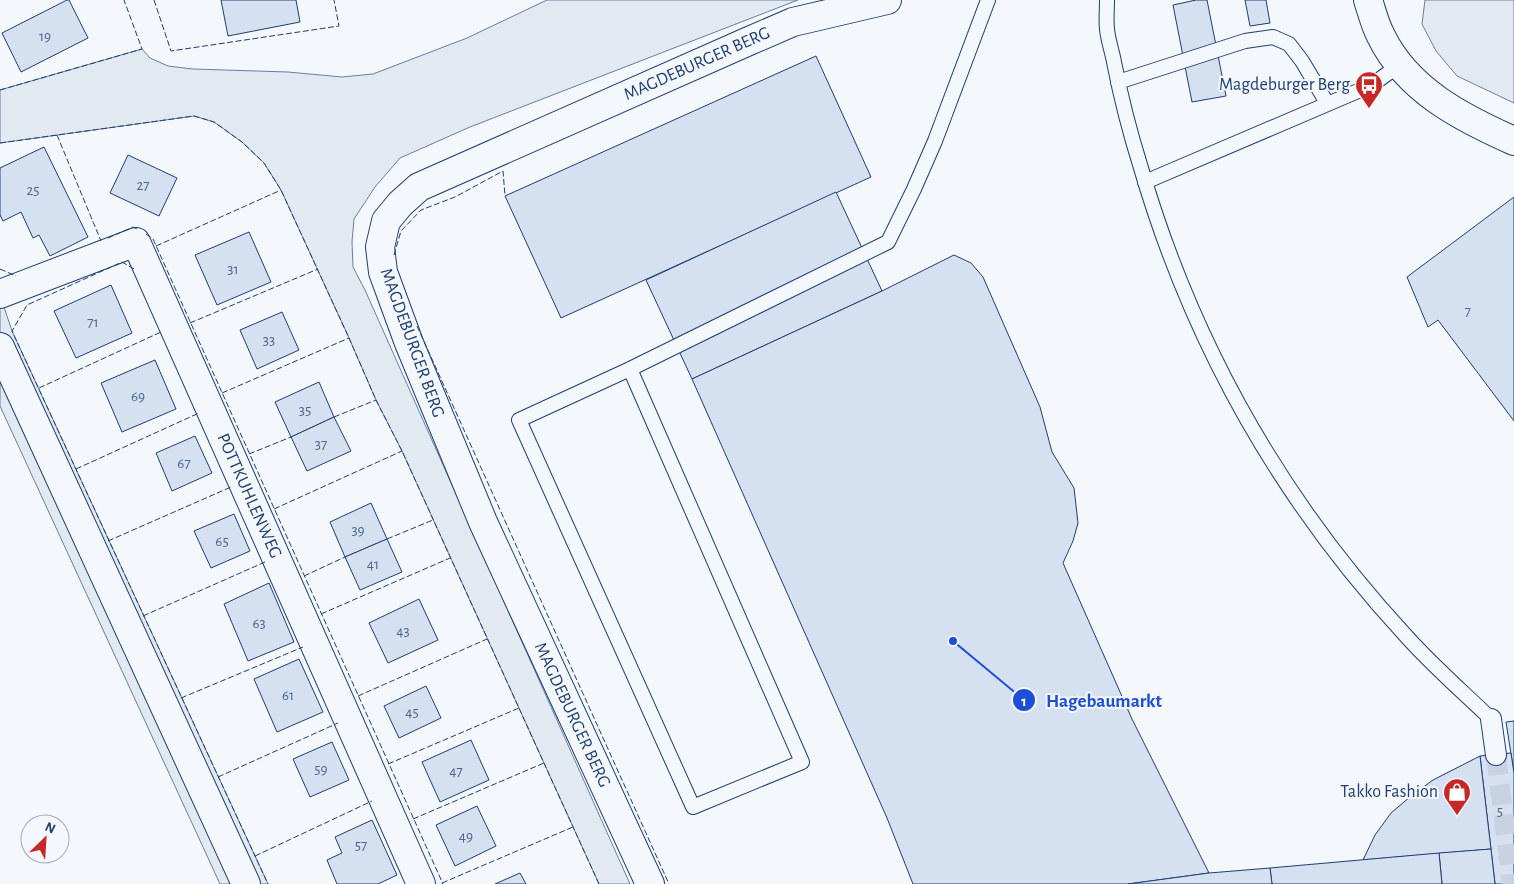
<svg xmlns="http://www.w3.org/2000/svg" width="1514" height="884" viewBox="0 0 1514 884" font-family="'Alegreya Sans',sans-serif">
  <rect width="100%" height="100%" fill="#f4f7fb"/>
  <g fill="#e3e9f0" stroke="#687fa3">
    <polygon points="547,0 798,0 470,127 400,158 375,187 354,219 352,242 353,267 365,290 630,884 599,884 402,451 376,400 349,338 281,190 264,163 242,142 214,122 194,116 0,143 0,90 142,49 150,58 168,66 193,69 288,72 342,77 373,74 467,38"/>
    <polygon points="1425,0 1514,0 1514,103 1457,76 1436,51 1422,24"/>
    <polygon points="0,295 12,331 268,884 220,884 0,406"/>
  </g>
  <g fill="#d5e0f0" stroke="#1d3f73">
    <polygon points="67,0 69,0 88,38 21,72 2,33"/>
    <polygon points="221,0 296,0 300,22 228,36"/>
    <polygon points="1196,0 1207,0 1226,96 1192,102 1173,5"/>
    <polygon points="1245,0 1266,0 1270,23 1250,26"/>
    <polygon points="816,56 871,177 561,318 505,196"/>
    <polygon points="44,147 88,237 50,256 39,235 33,238 21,212 3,221 0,215 0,168"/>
    <polygon points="128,155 177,178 159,216 110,193"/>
    <polygon points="836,192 882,291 692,379 646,280"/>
    <polygon points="1514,197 1514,421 1438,320 1428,327 1407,277"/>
    <polygon points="249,232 271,282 217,305 195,255"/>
    <polygon points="954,255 971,263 983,277 1040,407 1052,452 1074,488 1078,523 1073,541 1063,563 1132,719 1209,873 1128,884 913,884 887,818 692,379 882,291"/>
    <polygon points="111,285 132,333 76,358 54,311"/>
    <polygon points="282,312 299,350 257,369 240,330"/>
    <polygon points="155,360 176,409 122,432 101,383"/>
    <polygon points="319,382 334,417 291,437 275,402"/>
    <polygon points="334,417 351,451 307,471 291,437"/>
    <polygon points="195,436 212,473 172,491 156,453"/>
    <polygon points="371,503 387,539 345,557 330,522"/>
    <polygon points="234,514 250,551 211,568 194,531"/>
    <polygon points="387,539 402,572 360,590 345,557"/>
    <polygon points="269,583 294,642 248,661 224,604"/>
    <polygon points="419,599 438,640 388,663 369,623"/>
    <polygon points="299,659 323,712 277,732 254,679"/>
    <polygon points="426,686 441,718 399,738 384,706"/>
    <polygon points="1514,721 1514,773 1506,722"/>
    <polygon points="471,740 489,780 440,802 422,762"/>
    <polygon points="332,742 349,780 310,797 293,759"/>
    <polygon points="1511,753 1514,773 1514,884 1495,884 1480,756"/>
    <polygon points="1480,756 1491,849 1363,860 1375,835 1391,813 1411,796 1433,780"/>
    <polygon points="477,806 496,846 455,866 436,825"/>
    <polygon points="372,820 397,875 378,884 337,884 327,860 342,853 335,837"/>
    <polygon points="1491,849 1495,884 1442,884 1439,853"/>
    <polygon points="1439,853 1442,884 1272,884 1270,868"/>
    <polygon points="1270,868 1272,884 1128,884 1209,873"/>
    <polygon points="520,873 526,884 495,884"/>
  </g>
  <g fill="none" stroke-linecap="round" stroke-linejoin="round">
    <polyline stroke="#c9d2e0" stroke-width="20" stroke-dasharray="20 10" stroke-linecap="butt" points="1496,755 1512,884"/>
    <g stroke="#1d3f73" stroke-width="16">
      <g id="service">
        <path d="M1107 0C1107 10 1106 20 1107 29 1108 40 1112 51 1114 62 1121 98 1130 133 1141 168 1193 346 1281 501 1407 637 1433 666 1463 692 1491 719"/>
        <polyline points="1118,82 1245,41 1273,37 1289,44 1302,61 1327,103"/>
        <polyline points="1145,182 1372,85 1399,65"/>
        <polyline points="630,369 802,762 693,807 519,420 630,369 888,242 914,189 935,141 988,0"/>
      </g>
    </g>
    <g stroke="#1d3f73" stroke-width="22">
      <polyline id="pedestrian" points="1491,719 1496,755"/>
    </g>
    <g stroke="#1d3f73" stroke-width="30">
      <g id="minor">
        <path d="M1368 0C1372 12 1375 25 1381 36 1407 90 1462 118 1514 141"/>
        <polyline points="0,294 136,242 421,884"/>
        <polyline points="0,347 246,884"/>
        <polyline points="650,884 483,522 409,343 383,272 380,247 386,221 400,204 419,187 749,41 793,22 887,0"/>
      </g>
    </g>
    <use href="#service" stroke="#f4f7fb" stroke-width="14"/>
    <use href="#pedestrian" stroke="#f4f7fb" stroke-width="20"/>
    <use href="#minor" stroke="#f4f7fb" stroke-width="28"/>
    <g stroke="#1d3f73" stroke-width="1" stroke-dasharray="6 2.5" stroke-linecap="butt">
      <polyline points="154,0 171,51 339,26 334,0"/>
      <polyline points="0,90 142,49 124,0"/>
      <polyline points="57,135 101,241"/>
      <polyline points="0,143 194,116 214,122 242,142 264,163 281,190 349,338 376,400 402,451 599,884"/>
      <polyline points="146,234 153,239 443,884"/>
      <polyline points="108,238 133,227 139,230"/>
      <polyline points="156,246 281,190"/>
      <polyline points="394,255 401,231 421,210 455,197 503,171 505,196"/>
      <polyline points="0,269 16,276"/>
      <polyline points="134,269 122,262 27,305 12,331 268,884"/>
      <polyline points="190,323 318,269"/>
      <polyline points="417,326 669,884"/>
      <polyline points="39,388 161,332"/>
      <polyline points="222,393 349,338"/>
      <polyline points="334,417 376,400"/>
      <polyline points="249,454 291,437"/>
      <polyline points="76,469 199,413"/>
      <polyline points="274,509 402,451"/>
      <polyline points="387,539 433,520"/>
      <polyline points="108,541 231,487"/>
      <polyline points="304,576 345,557"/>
      <polyline points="321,614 450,558"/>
      <polyline points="143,616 265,562"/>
      <polyline points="358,696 487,639"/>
      <polyline points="181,698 303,647"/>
      <polyline points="388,764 519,708"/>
      <polyline points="218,777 338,723"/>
      <polyline points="413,819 544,763"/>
      <polyline points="255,856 372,801"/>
      <polyline points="442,883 573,827"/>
    </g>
  </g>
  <defs>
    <g id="bus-pin" transform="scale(1.4375)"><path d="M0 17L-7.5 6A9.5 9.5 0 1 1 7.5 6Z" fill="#c62828" stroke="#f4f7fb"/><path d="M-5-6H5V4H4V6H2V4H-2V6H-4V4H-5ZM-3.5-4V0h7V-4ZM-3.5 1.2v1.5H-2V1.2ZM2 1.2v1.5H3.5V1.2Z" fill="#fff"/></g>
    <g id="shop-pin" transform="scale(1.4375)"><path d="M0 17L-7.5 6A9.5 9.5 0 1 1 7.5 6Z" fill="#c62828" stroke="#f4f7fb"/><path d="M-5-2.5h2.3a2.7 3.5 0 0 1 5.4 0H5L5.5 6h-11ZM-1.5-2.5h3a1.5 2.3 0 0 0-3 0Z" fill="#fff"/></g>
  </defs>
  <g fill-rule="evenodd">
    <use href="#bus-pin" x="1369" y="85"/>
    <use href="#shop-pin" x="1457" y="792"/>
  </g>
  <g text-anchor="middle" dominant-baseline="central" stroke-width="4" stroke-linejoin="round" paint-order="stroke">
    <g font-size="15" fill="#4b6792">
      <text x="45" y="36">19</text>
      <text x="143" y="185">27</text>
      <text x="33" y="190">25</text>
      <text x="233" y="269">31</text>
      <text x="1468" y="311">7</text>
      <text x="93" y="322">71</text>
      <text x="269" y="340">33</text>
      <text x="138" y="396">69</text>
      <text x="305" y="410">35</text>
      <text x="321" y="444">37</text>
      <text x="184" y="463">67</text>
      <text x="358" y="530">39</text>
      <text x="222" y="541">65</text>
      <text x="373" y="564">41</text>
      <text x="259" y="623">63</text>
      <text x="403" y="631">43</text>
      <text x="288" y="695">61</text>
      <text x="412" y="712">45</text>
      <text x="321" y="769">59</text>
      <text x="456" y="771">47</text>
      <text x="1500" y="811">5</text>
      <text x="466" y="836">49</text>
      <text x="361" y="845">57</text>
    </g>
    <g font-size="18" fill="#1d3f73" stroke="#f4f7fb">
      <text transform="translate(697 64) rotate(-24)">MAGDEBURGER BERG</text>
      <text transform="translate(412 343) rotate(70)">MAGDEBURGER BERG</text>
      <text transform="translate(249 496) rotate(66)">POTTKUHLENWEG</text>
      <text transform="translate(572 715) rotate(65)">MAGDEBURGER BERG</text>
    </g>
    <g font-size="18" fill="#1d3f73" stroke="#f4f7fb" text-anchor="end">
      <text x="1350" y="85">Magdeburger Berg</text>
      <text x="1438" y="792">Takko Fashion</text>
    </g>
  </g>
  <path fill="none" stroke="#1d4ed8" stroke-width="2" d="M953 641L1024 700"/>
  <g fill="#1d4ed8" stroke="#f4f7fb" stroke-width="2">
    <circle cx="953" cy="641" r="5"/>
    <circle cx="1024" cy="700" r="12"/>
  </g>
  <g font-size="15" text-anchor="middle" font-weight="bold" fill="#fff">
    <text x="1024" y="706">1</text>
  </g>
  <g font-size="19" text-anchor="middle" font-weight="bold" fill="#1d4ed8" stroke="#f4f7fb" stroke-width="4" stroke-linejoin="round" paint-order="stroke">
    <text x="1104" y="707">Hagebaumarkt</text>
  </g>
  <g transform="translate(45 839) rotate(25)"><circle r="24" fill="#f4f7fb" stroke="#9eadc5"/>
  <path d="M0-4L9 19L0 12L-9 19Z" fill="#c62828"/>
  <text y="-8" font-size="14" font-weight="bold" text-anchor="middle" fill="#1d3f73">N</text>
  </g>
</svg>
